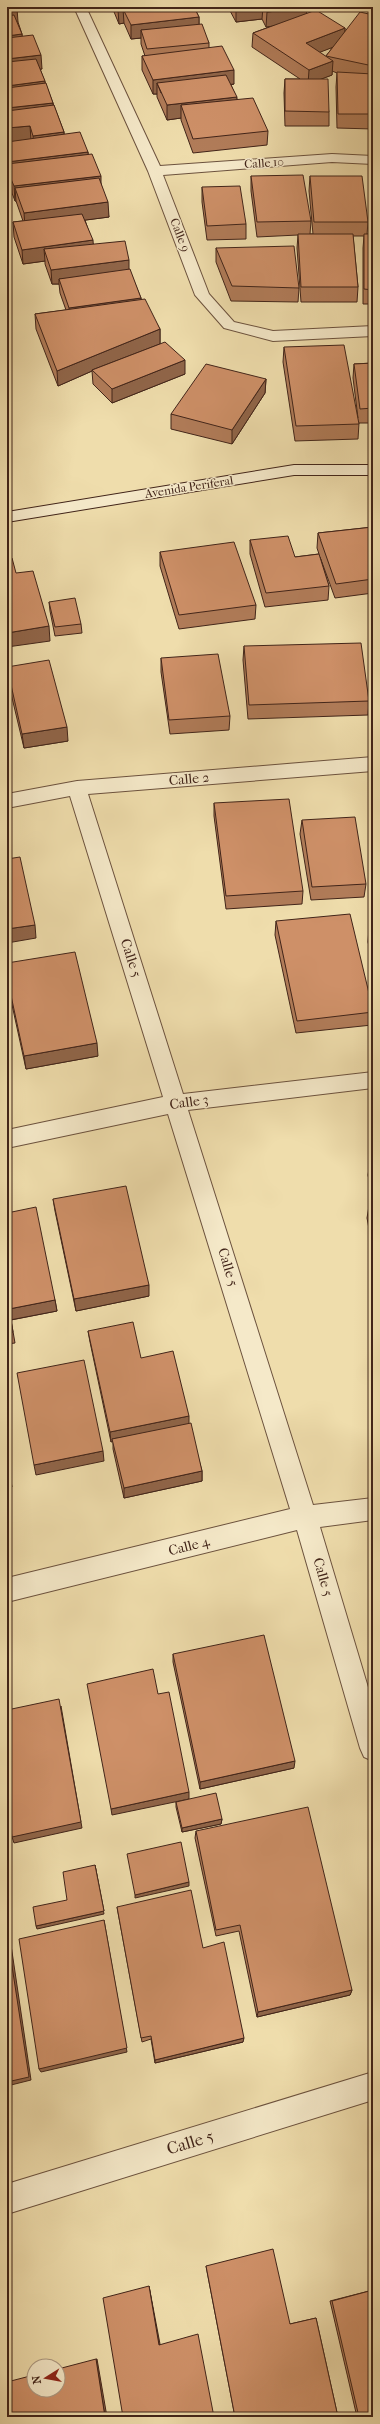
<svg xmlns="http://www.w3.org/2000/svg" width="380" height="2424" viewBox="0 0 380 2424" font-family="'IM FELL French Canon',serif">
  <rect width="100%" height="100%" fill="#efddac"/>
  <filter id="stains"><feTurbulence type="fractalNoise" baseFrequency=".005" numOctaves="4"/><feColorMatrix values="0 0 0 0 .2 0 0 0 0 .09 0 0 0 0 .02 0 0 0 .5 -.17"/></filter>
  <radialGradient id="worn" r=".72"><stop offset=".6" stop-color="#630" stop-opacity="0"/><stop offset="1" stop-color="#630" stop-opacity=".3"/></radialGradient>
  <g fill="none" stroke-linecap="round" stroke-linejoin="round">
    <g stroke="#6c523e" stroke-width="2">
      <g id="street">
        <polygon points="74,7 86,7 160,166 332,154 373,156 373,164 332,162 163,175 209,294 234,322 273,331 373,326 373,336 273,341 224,328 195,295 148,171"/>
        <polygon points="363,7 373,7 373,14"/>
        <polygon points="373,757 373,771 88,794 183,1094 373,1072 373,1088 188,1110 313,1505 373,1498 373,1520 320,1527 373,1704 373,1761 364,1757 360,1748 297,1530 7,1602 7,1578 290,1509 168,1114 7,1148 7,1130 163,1097 70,796 7,808 7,794 77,781"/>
        <polygon points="373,2072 373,2100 7,2214 7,2184"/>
      </g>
    </g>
    <g stroke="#412419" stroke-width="2">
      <polygon id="secondary" points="294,465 373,465 373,475 294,475 7,522 7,512"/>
    </g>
    <use href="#street" fill="#f5e9c9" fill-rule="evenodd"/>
    <use href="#secondary" fill="#f5e9c9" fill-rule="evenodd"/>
  </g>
  <g fill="#b17c59" stroke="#412419" fill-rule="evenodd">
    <polygon points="7,7 18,22 22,34 22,37 42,69 40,69 64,132 64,134 88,152 88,154 101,184 109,217 85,220 93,244 129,269 141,298 141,299 160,329 160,344 185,374 112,403 93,384 92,371 58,386 36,329 35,314 66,310 60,293 59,284 52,284 45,264 45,261 23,264 14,237 13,222 23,221 16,201 15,201 12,193 7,194"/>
    <polygon points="112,7 194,7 199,17 199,24 209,43 209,48 234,84 231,85 237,99 268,131 267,145 193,153 181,120 181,118 167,120 157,97 157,94 153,94 142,70 142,56 145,56 141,44 141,38 131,39 124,23 119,24"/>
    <path d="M228 7H306L307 8 306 13 345 28V32L373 15V129L337 128 336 87 337 73 332 71V75L321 79 329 112V126H285L284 93 285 79H300L252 47 253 33 272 26 266 27 262 19 236 22ZM333 47 326 56V57L319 52Z"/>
    <polygon points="251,176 311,221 310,234 313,234 309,191 310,176 368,222 367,234 369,234 370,198 371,183 373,183 373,304 363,304 363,248 364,236 353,236 358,287 357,302 301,302 297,248 298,235 257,237 251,191"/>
    <polygon points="202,187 246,224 246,239 207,240 202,202"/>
    <polygon points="216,248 299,288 298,302 231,301 216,262"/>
    <polygon points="284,347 358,418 353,378 354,364 373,363 373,423 359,423 358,439 295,441 283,362"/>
    <polygon points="266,379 265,393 232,444 171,429 171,414"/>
    <polygon points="373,527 373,593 335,598 320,557 329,586 328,600 265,607 250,554 250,540 295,557 319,554 317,548 318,533"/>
    <polygon points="160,552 256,605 255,619 179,629 160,566"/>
    <polygon points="49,602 81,624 82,633 55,636 50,611"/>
    <polygon points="244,646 369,701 368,715 248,719 243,660"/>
    <polygon points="161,658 230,716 229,730 170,734 161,672"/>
    <polygon points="7,667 68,741 24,748 8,681"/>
    <polygon points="214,803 303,891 302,904 226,909 214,816"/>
    <polygon points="302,820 366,884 364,897 311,900 300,834"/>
    <polygon points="276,921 373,1010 373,1016 372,1025 296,1033 275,935"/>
    <polygon points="369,928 373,928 373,963 368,942"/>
    <polygon points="7,963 98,1056 26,1069 7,982"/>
    <polygon points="370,1163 373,1163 373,1200 368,1175"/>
    <polygon points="53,1199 149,1296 76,1311 55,1211"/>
    <polygon points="369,1206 373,1206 373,1250 367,1218"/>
    <polygon points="7,1213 55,1300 57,1311 11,1320 15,1343 7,1344"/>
    <polygon points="88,1331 141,1358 189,1424 202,1471 202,1481 124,1498 113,1449 113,1441 111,1442 90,1342"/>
    <polygon points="173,1654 294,1768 200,1789 173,1662"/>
    <polygon points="176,1802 222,1819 221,1824 182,1832 176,1807"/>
    <polygon points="196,1831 352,1990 350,1995 257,2017 239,1931 216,1936 195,1838"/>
    <polygon points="117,1907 203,1948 243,2042 155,2063 151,2039 142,2042"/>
    <polygon points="206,2266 290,2324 316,2318 338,2417 235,2417"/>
    <polygon points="373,2290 373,2417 357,2417 330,2301"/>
  </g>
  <g fill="#906549" stroke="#412419">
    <polygon points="243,7 263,7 262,19 236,22 236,8"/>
    <polygon points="17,8 18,22 7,24 7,10"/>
    <polygon points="307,8 306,22 266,27 267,12"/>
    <polygon points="123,9 124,23 119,24 118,10"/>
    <polygon points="199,17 199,31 141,30 141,38 131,39 131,25"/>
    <polygon points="345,28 344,43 305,58 306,43"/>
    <polygon points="22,34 23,48 7,50 7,36"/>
    <polygon points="41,55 42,69 7,73 7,59"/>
    <polygon points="333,61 332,75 308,84 309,70"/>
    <polygon points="234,70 234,84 161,93 157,83 157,94 153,94 153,80"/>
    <polygon points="45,81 46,95 7,100 7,86"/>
    <polygon points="237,97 236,111 181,105 181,118 167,120 167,105"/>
    <polygon points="53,103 54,117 7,123 7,108"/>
    <polygon points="30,126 31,140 7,143 7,128"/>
    <polygon points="64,132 64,147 34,150 33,136"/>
    <polygon points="88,152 89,166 7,177 7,162"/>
    <polygon points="101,176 101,190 15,188 16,201 15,201 14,186"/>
    <polygon points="7,179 11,179 12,193 7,194"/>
    <polygon points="108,202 109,217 25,228 24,213"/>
    <polygon points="93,240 94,255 44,249 45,261 23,264 22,250"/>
    <polygon points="129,260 129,275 59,279 59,284 52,284 51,270"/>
    <polygon points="141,298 142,312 70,322 69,308"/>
    <polygon points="160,329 160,344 92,370 92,371 58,386 57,371"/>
    <polygon points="185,360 185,374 112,403 112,389"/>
    <polygon points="266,379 265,393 232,444 232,430"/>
    <polygon points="49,626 50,641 7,647 7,633"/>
    <polygon points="67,727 68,741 24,748 22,734"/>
    <polygon points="35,925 36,938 7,943 7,929"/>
    <polygon points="97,1043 98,1056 26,1069 24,1056"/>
    <polygon points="7,1054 9,1067 7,1067"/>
    <polygon points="149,1285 149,1296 76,1311 74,1299"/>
    <polygon points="55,1300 57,1311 10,1320 9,1309"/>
    <polygon points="189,1416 189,1426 112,1439 113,1441 111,1442 110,1432"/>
    <polygon points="103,1451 104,1461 36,1475 34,1465"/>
    <polygon points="7,1457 12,1487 7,1488"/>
    <polygon points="202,1471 202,1481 124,1498 124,1488"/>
    <polygon points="61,1706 82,1828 14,1843 12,1837"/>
    <polygon points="295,1761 294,1768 200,1789 200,1782"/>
    <polygon points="189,1792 189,1799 112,1815 111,1809"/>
    <polygon points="222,1819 221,1824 182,1832 182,1828"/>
    <polygon points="95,1865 104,1914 37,1929 36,1926 104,1911"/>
    <polygon points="189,1882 189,1886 135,1898 135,1895"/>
    <polygon points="104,1920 127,2052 41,2072 39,2069"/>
    <polygon points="8,1940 11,1945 31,2080 7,2086"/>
    <polygon points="352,1990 350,1995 257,2017 258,2012"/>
    <polygon points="244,2038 243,2042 155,2063 155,2060"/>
    <polygon points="149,2286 160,2344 159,2345"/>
    <polygon points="96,2359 97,2359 107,2417 105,2417"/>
  </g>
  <g fill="#ce9068" stroke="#412419">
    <polygon points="7,7 16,7 17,8 7,10"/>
    <polygon points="117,7 194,7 199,17 131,25 123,9 118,10"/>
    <polygon points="264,7 306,7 307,8 267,12"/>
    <polygon points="316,10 345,28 306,43 333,61 309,70 253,33"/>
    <polygon points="360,12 373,15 373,66 326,56"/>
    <polygon points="14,15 22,34 7,36 7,16"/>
    <polygon points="202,24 209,43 147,49 141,30"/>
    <polygon points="33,35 41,55 7,59 7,38"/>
    <polygon points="222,46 234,70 153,80 142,56"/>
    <polygon points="36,59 45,81 7,86 7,62"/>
    <polygon points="337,72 373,74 373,114 338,114"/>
    <polygon points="226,75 237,97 167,105 157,83"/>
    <polygon points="285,79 328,79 329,112 285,111"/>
    <polygon points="46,83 53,103 7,108 7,88"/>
    <polygon points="253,98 268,131 193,139 181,105"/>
    <polygon points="54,105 64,132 33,136 30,126 7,128 7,111"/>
    <polygon points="80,132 88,152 7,162 7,142"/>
    <polygon points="92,154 101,176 14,186 11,179 7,179 7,164"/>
    <polygon points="303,175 311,221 257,222 251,176"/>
    <polygon points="310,176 362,176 368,222 314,222"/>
    <polygon points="99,178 108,202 24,213 15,188"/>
    <polygon points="371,183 373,183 373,220 370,220"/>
    <polygon points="240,186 246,224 207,226 202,187"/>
    <polygon points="82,214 93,240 22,250 13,222"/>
    <polygon points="298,234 353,234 358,287 301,287"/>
    <polygon points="364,234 373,234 373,290 364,289"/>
    <polygon points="125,241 129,260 51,270 44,249"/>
    <polygon points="294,246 299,288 232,286 216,248"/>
    <polygon points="130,269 141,298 69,308 59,279"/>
    <polygon points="145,299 160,329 57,371 35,314"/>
    <polygon points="165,342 185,360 112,389 92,370"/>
    <polygon points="344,345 359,424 296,426 284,347"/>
    <polygon points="373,363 373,408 360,409 354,364"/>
    <polygon points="206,364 266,379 232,430 171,414"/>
    <polygon points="373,527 373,579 336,584 318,533"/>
    <polygon points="288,536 295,557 319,554 329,586 266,593 250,540"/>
    <polygon points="234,542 256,605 179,615 160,552"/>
    <polygon points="12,558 16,573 33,571 49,626 7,633 7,559"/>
    <polygon points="75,598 81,624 55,627 49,602"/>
    <polygon points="361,643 369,701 249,705 244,646"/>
    <polygon points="218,654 230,716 169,720 161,658"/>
    <polygon points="49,660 67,727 22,734 7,667"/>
    <polygon points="289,799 303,891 226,896 214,803"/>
    <polygon points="355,817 366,884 312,887 302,820"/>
    <polygon points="20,857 35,925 7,929 7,859"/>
    <polygon points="350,914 373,1010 373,1012 297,1021 276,921"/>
    <polygon points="369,928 373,928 373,943"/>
    <polygon points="75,952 97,1043 24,1056 7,977 7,963"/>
    <polygon points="370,1163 373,1163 373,1178"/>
    <polygon points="126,1186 149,1285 74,1299 53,1199"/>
    <polygon points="369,1206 373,1206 373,1228"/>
    <polygon points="36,1207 55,1300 9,1309 13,1332 7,1333 7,1213"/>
    <polygon points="133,1322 141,1358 173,1351 189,1416 110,1432 88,1331"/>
    <polygon points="84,1360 103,1451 34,1465 17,1373"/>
    <polygon points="191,1423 202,1471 124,1488 112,1439"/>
    <polygon points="7,1459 10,1477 7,1478"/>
    <polygon points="264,1635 295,1761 200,1782 173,1654"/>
    <polygon points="153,1669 158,1694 169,1692 189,1792 111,1809 87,1684"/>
    <polygon points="59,1699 81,1822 12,1837 7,1800 7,1780 10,1779 7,1759 7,1710"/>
    <polygon points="216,1793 222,1819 182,1828 176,1802"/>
    <polygon points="308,1807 352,1990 258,2012 240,1925 216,1930 196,1831"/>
    <polygon points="181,1842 189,1882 135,1895 127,1854"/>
    <polygon points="95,1865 104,1911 36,1926 33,1907 67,1900 63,1872"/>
    <polygon points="191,1890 203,1948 224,1942 244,2038 155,2060 151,2036 141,2038 117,1907"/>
    <polygon points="104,1920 127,2048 39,2069 19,1939"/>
    <polygon points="7,1940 8,1940 29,2077 7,2082"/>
    <polygon points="273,2249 290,2324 316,2318 338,2417 235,2417 206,2266"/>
    <polygon points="149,2286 159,2345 198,2334 214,2417 123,2417 103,2298"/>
    <polygon points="373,2290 373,2417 359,2417 332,2301"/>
    <polygon points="96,2359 105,2417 8,2417 7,2412 7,2382 34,2375 34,2390 58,2390 58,2369"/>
  </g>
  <g text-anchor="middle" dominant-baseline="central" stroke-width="3" stroke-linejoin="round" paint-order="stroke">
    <g font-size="12" fill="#412419" stroke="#f5e9c9">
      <text transform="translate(264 163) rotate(-4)">Calle 10</text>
      <text transform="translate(180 235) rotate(69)">Calle 9</text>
      <text transform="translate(189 487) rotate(-9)">Avenida Periferal</text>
    </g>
    <g font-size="14" fill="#412419" stroke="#f5e9c9">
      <text transform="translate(189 779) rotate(-5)">Calle 2</text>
      <text transform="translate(131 958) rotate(72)">Calle 5</text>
      <text transform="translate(189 1102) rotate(-8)">Calle 3</text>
      <text transform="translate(228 1267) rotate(73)">Calle 5</text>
      <text transform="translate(189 1546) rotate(-14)">Calle 4</text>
      <text transform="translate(323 1577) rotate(74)">Calle 5</text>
    </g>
    <g font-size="17" fill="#412419" stroke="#f5e9c9">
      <text transform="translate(190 2142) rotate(-17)">Calle 5</text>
    </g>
  </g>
  <rect width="380" height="2424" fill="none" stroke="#efddac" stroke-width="24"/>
  <rect x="8" y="8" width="364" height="2408" fill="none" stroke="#412419" stroke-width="2"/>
  <rect x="12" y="12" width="356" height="2400" fill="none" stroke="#412419"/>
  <g transform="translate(46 2378) rotate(259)"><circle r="19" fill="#f5e9c9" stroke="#ad9a83"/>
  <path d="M0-3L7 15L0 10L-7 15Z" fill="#8f2418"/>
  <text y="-6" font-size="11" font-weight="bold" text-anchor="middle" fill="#412419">N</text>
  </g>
  <rect width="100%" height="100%" filter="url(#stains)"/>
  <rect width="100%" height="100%" fill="url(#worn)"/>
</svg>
